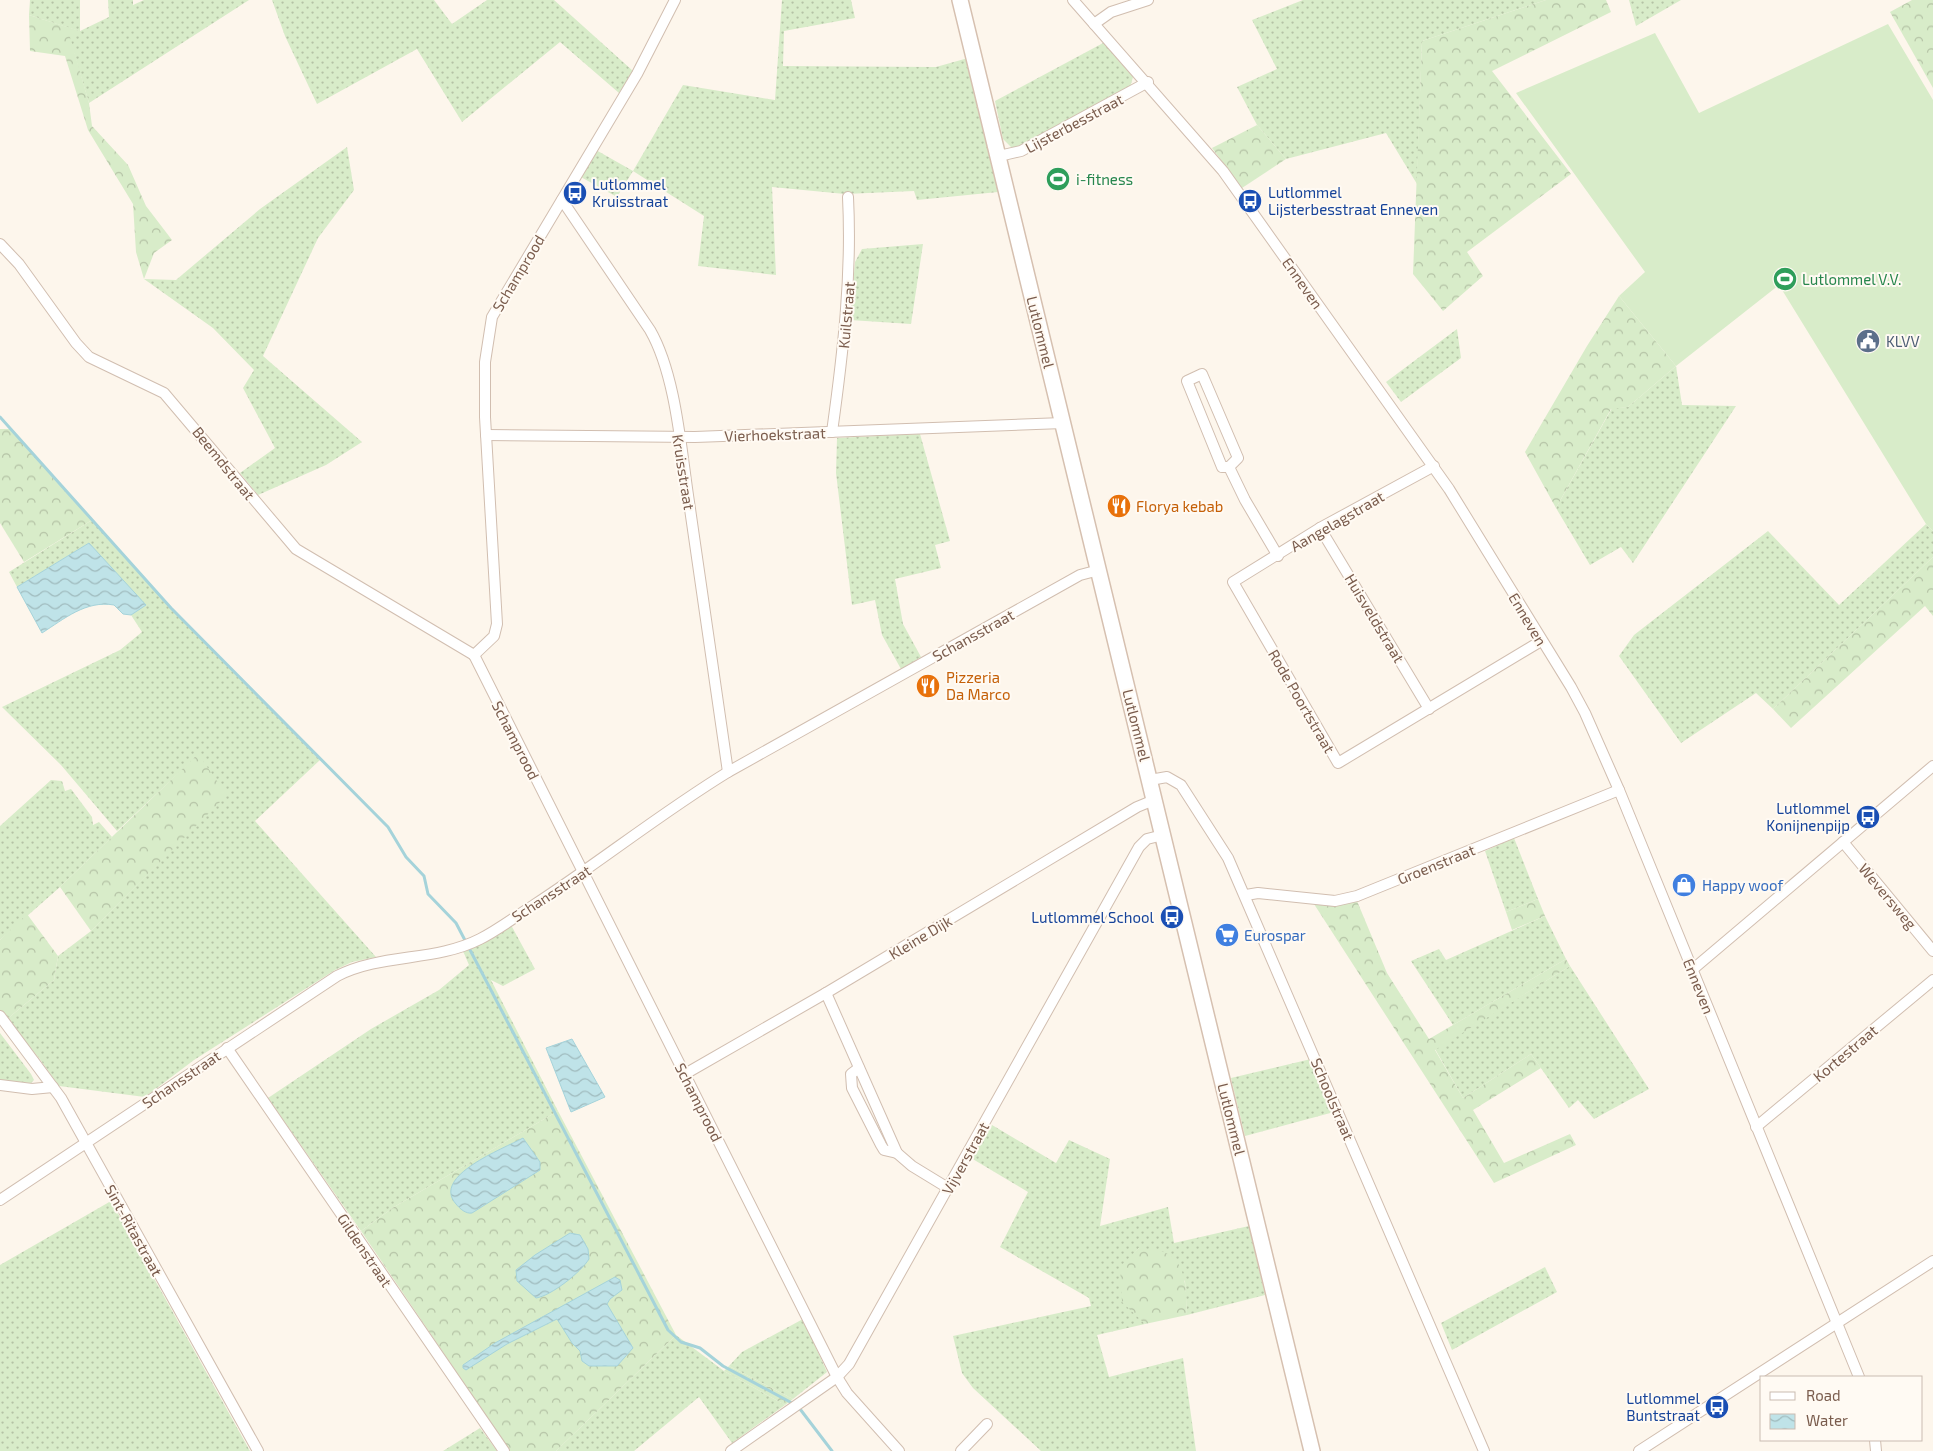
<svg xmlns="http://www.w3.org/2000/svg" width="1933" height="1451" viewBox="0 0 1933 1451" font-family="'Exo 2',sans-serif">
  <defs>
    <pattern id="grass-dots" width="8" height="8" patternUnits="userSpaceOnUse" patternTransform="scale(1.25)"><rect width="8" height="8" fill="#d8ecc9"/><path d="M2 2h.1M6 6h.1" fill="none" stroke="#b4c2a5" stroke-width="1.8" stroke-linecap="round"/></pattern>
    <pattern id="forest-crowns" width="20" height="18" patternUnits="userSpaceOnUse" patternTransform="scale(1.25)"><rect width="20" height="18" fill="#d8ecc9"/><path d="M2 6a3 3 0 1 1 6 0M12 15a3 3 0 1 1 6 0" fill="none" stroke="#b4c2a5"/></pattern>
    <pattern id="water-waves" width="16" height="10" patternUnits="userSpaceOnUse" patternTransform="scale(1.25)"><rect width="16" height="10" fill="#bfe3e8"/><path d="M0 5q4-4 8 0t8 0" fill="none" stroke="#a0bbbe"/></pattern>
  </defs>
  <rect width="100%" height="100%" fill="#fdf6ec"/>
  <g fill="url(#grass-dots)">
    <polygon points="30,0 80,0 80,31 109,17 108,0 133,0 133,5 144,0 249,0 89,103 69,36 79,31 29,15"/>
    <polygon points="272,0 434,0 452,24 487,0 554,0 633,71 619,93 560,42 462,122 417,49 317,104 285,36"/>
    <polygon points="782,0 851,0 855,18 784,31 783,66 936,67 968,58 998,192 917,200 914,191 845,194 772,187 776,275 698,266 704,216 633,171 617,197 579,176 596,150 633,171 683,85 775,100"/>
    <polygon points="1303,0 1546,0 1422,41 1417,184 1386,133 1286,159 1257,125 1237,87 1277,69 1252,20"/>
    <polygon points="1629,0 1681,0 1636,26"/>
    <polygon points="1105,42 1134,74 1130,87 1019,146 1012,148 1003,139 995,101"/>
    <polygon points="347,147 354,190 318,238 263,356 362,442 326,465 258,495 240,473 275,448 243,388 254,370 213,328 144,279 176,280 260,209"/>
    <polygon points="923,244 911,324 850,320 855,262 862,249"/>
    <polygon points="1457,329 1461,358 1401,402 1386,382"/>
    <polygon points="1676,366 1682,405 1736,406 1633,563 1621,547 1590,565 1556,508 1612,408 1628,407"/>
    <polygon points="920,434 950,541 935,545 941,568 895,579 903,624 921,657 901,669 882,635 875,600 852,605 836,473 837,438"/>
    <polygon points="92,520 171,608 320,760 255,821 376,957 352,962 335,970 194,1060 145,1097 59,1086 39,1058 6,1020 54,980 58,956 91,931 226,795 198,755 117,831 61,765 2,707 120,650 142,632 131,615 145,605 89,543 17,587 9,572"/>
    <polygon points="1926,524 1933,531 1933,557 1773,709 1756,693 1681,743 1619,656 1634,635 1768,531 1839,605"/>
    <polygon points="51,780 62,781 65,791 71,789 92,817 93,825 99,822 112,837 60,887 0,940 0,826"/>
    <polygon points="1514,838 1538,899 1506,912 1485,851"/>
    <polygon points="1545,916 1566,959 1453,1025 1411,961 1439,949 1446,960"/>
    <polygon points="511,925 535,969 503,986 491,980 558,1111 394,1207 361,1231 268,1098 371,1029 439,990 469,965 463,951 486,941"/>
    <polygon points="1570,966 1649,1089 1594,1119 1578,1100 1569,1108 1531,1054 1463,1098 1435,1049"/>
    <polygon points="0,1033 31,1074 34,1080 31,1083 0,1081"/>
    <polygon points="1311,1059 1334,1112 1245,1136 1231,1078"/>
    <polygon points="992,1125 1056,1163 1069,1140 1110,1159 1100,1226 1168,1207 1174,1243 1249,1226 1265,1295 1187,1315 1185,1281 1139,1248 1131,1257 1137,1314 1145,1324 1097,1335 1109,1377 1183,1358 1196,1451 1041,1451 973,1388 962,1373 953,1336 1091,1306 1089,1298 1000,1247 1028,1192 971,1158"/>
    <polygon points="111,1201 250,1451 0,1451 0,1265"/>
    <polygon points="1545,1267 1557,1292 1452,1350 1441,1323"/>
    <polygon points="803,1319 827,1372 793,1399 729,1366 742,1352"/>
    <polygon points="676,1335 724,1371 785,1405 732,1443 699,1397 634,1451 556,1451"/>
    <polygon points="480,1428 497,1451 443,1451"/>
  </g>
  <g fill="url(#forest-crowns)">
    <polygon points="1546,0 1606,0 1611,12 1492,71 1571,174 1467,252 1483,276 1443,311 1413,274 1422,41"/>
    <polygon points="1912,0 1933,0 1933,88 1890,12"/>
    <polygon points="29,15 80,31 70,37 89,103 92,126 128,165 146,206 172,240 154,253 144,279 136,252 133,204 88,130 65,56 30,51"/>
    <polygon points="1257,125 1286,159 1242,188 1212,148"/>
    <polygon points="1619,296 1676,366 1628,407 1611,409 1556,508 1525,452 1587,346"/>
    <polygon points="0,429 11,429 92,520 24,562 0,523"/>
    <polygon points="1933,557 1933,616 1925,606 1791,728 1773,709"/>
    <polygon points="198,754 227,795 91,931 60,887"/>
    <polygon points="1538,899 1545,916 1512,930 1506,912"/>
    <polygon points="1357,901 1387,973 1429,1039 1566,959 1570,966 1435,1050 1463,1098 1531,1054 1541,1068 1473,1110 1504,1163 1570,1134 1576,1145 1494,1183 1314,904 1329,906"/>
    <polygon points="27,914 58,956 54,980 6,1020 0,1012 0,940"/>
    <polygon points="558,1111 676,1335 556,1451 510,1451 361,1231 394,1207"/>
    <path d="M1139 1248C1147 1249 1158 1249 1166 1253 1188 1263 1186 1295 1187 1315L1145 1324 1122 1302 1120 1267Z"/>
    <polygon points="729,1366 793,1399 785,1405 724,1371"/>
  </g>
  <polygon fill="#d8ecc9" points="1888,24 1933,100 1933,531 1926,524 1779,285 1676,366 1619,296 1645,272 1516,93 1655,33 1699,113"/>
  <g fill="url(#water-waves)" stroke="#a5d3da">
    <path d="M89 543 146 605 131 615 123 614 114 605C86 600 64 619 42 633L17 587Z"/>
    <polygon points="572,1039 605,1097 571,1112 546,1048"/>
    <path d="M523 1138 540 1162V1170L472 1213C466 1214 460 1209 456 1204 431 1176 503 1149 523 1138Z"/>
    <path d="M570 1233 580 1235 588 1249 589 1259C581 1272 551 1296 536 1298L517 1281 516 1270 535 1255Z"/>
    <polygon points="615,1277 620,1280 622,1290 610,1299 607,1304 633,1348 617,1366 589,1366 582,1361 580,1351 572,1343 557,1319 507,1344 466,1370 463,1368 463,1365 495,1343"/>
  </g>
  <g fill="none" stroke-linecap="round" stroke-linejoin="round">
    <g stroke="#a5d3da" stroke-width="3">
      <polyline points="0,417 171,608 388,827 406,857 424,876 428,894 456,923 668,1330 681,1342 700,1348 723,1366 792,1403"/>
      <polyline points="800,1409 832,1451"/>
    </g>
    <g stroke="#d1beb0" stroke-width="12">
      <g id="street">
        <polyline points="1073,0 1223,171 1449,489 1571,687 1585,713 1619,790 1859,1377"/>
        <polyline points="1094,24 1111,12 1148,0"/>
        <polyline points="999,156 1021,151 1148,82"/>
        <path d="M562 200 650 330C676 375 681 450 689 502 702 592 715 682 728 772"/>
        <polyline points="0,244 19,264 76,343 89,357 164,393 296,549 474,655"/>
        <path d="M832 432C843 353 852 276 848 197"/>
        <polyline points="486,435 695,437 1063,423"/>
        <polyline points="1434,466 1320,528 1233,582 1338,763 1541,641"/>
        <polyline points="1229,467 1222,467 1187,381 1202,374 1238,458 1229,467 1245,500 1278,556"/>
        <polyline points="1320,528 1429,709"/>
        <polyline points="474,655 837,1377 847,1393 899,1451"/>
        <polyline points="474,655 494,636 497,624 485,417 485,362 492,317 637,74 675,0"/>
        <polyline points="1150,780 1167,777 1181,785 1228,858 1484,1451"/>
        <polyline points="1843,842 1933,951"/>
        <polyline points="1246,895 1258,893 1335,901 1357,896 1619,790"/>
        <polyline points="1692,970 1933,766"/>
        <polyline points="826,993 897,1153 912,1166 948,1188"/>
        <polyline points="0,1016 61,1098 258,1451"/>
        <polyline points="227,1048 504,1451"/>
        <polyline points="859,1068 851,1074 852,1088 881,1145 884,1150 897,1153"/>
        <polyline points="685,1074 826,993 1137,807 1154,800"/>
        <polyline points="0,1085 32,1089 53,1087"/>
        <polyline points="1756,1127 1933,980"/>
        <path d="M0 1200 337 976C382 953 435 962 480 939 498 930 516 916 534 905 600 862 661 813 728 772L1080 575 1099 570"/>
        <polyline points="1875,1440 1876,1451"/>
        <polyline points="731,1451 837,1377 849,1364 1139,847 1147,839 1163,835"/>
        <polyline points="961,1451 987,1424"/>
        <polyline points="1639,1451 1933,1261"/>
      </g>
    </g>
    <g stroke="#d6c0b0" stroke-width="18">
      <polyline id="secondary" points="960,0 1312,1451"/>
    </g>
    <use href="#street" stroke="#fff" stroke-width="10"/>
    <use href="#secondary" stroke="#fff" stroke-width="15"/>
  </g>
  <defs>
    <g id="stadium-disc" transform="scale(1.25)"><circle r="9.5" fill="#2e9e5b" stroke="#fffaf3"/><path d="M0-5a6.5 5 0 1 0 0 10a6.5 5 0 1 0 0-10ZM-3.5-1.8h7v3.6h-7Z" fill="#fff"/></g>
    <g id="bus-disc" transform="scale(1.25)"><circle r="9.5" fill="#1a4fb4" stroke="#fffaf3"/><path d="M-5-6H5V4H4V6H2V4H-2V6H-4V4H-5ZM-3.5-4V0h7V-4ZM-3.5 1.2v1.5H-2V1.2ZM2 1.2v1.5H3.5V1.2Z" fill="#fff"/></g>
    <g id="civic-disc" transform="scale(1.25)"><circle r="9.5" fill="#5c6f8a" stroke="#fffaf3"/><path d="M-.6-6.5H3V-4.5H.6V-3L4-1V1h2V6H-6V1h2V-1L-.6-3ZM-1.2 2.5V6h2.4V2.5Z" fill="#fff"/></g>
    <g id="restaurant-disc" transform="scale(1.25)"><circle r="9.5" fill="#e8710a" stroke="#fffaf3"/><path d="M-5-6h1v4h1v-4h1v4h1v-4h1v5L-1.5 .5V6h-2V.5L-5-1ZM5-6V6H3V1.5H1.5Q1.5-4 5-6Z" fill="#fff"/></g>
    <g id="shop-disc" transform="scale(1.25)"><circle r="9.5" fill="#3f7fe0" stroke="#fffaf3"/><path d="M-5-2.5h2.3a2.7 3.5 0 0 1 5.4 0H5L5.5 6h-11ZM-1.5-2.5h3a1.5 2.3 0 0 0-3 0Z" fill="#fff"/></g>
    <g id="supermarket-disc" transform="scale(1.25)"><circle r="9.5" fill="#3f7fe0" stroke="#fffaf3"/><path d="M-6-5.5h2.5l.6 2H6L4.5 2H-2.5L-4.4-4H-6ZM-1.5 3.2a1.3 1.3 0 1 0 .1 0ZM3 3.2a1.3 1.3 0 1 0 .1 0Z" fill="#fff"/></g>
  </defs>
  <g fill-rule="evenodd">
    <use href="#stadium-disc" x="1058" y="179"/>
    <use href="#bus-disc" x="575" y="193"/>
    <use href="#bus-disc" x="1250" y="201"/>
    <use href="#stadium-disc" x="1785" y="279"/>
    <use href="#civic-disc" x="1868" y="341"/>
    <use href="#restaurant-disc" x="1119" y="506"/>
    <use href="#restaurant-disc" x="928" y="686"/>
    <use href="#bus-disc" x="1868" y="817"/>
    <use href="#shop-disc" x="1684" y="885"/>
    <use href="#bus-disc" x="1172" y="917"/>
    <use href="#supermarket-disc" x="1227" y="935"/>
    <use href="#bus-disc" x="1717" y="1407"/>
  </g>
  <g text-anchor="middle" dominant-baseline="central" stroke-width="4" stroke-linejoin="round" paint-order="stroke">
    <g font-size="15" fill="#7a5c4d" stroke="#fffaf3">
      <text transform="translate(1074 123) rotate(-28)">Lijsterbesstraat</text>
      <text transform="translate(518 273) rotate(-59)">Schamprood</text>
      <text transform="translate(1303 283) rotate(55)">Enneven</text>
      <text transform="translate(846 315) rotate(-85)">Kuilstraat</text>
      <text transform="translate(1041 332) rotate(76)">Lutlommel</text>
      <text transform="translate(775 434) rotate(-2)">Vierhoekstraat</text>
      <text transform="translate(224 463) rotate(51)">Beemdstraat</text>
      <text transform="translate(684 472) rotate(81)">Kruisstraat</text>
      <text transform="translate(1337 521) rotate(-30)">Aangelagstraat</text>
      <text transform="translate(1375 618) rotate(59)">Huisveldstraat</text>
      <text transform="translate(1528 619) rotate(59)">Enneven</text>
      <text transform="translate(973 635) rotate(-29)">Schansstraat</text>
      <text transform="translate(1302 701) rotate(60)">Rode Poortstraat</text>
      <text transform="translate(1137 725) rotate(76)">Lutlommel</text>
      <text transform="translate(516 740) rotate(63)">Schamprood</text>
      <text transform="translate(1436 864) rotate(-22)">Groenstraat</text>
      <text transform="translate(551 893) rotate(-33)">Schansstraat</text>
      <text transform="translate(1888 896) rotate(50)">Weversweg</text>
      <text transform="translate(920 937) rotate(-31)">Kleine Dijk</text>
      <text transform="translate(1699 986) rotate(68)">Enneven</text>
      <text transform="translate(1845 1053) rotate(-40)">Kortestraat</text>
      <text transform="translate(181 1079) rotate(-34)">Schansstraat</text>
      <text transform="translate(1333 1099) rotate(67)">Schoolstraat</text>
      <text transform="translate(699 1102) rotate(63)">Schamprood</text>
      <text transform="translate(1232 1119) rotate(76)">Lutlommel</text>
      <text transform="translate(965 1158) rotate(-61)">Vijverstraat</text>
      <text transform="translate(134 1230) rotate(61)">Sint-Ritastraat</text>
      <text transform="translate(365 1250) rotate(56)">Gildenstraat</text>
    </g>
    <g font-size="15" fill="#27864d" stroke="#fffaf3" text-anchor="start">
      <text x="1076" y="179">i-fitness</text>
      <text x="1802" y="279">Lutlommel V.V.</text>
    </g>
    <g font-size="15" fill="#164399" stroke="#fffaf3" text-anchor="end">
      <text x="592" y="184" text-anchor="start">Lutlommel<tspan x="592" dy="17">Kruisstraat</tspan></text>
      <text x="1268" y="192" text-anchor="start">Lutlommel<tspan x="1268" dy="17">Lijsterbesstraat Enneven</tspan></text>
      <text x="1850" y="808">Lutlommel<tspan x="1850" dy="17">Konijnenpijp</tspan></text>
      <text x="1154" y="917">Lutlommel School</text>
      <text x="1700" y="1398">Lutlommel<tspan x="1700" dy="17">Buntstraat</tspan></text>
    </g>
    <g font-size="15" fill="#4e5e75" stroke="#fffaf3" text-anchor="start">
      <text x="1886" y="341">KLVV</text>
    </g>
    <g font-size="15" fill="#c56008" stroke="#fffaf3" text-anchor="start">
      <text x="1136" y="506">Florya kebab</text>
      <text x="946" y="677">Pizzeria<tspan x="946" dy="17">Da Marco</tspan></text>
    </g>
    <g font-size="15" fill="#366cbe" stroke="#fffaf3" text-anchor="start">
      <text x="1702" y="885">Happy woof</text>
      <text x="1244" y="935">Eurospar</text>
    </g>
  </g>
  <rect x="1760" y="1376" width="162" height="65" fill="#fffaf3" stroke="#cabbb1"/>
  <rect x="1770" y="1392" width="25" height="8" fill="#ffffff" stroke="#cabbb1"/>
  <text x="1806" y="1401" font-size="15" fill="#7a5c4d">Road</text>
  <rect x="1770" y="1414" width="25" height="15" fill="url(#water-waves)" stroke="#cabbb1"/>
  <text x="1806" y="1426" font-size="15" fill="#7a5c4d">Water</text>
</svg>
